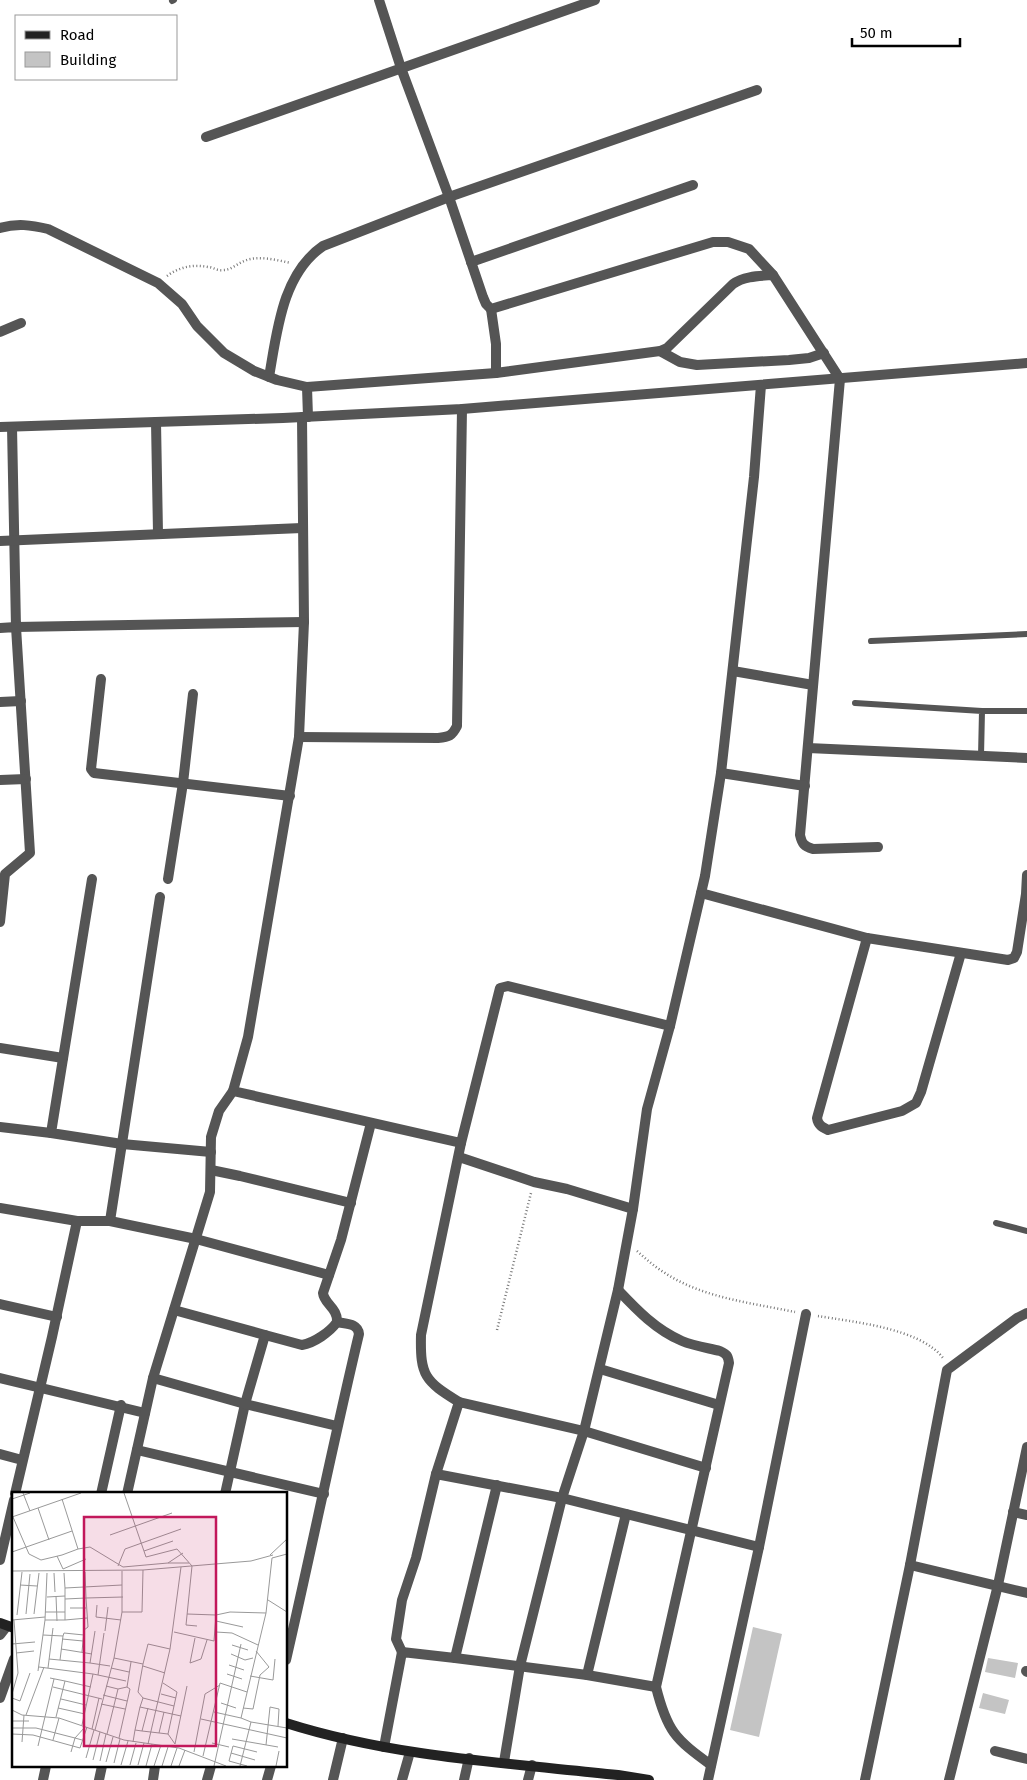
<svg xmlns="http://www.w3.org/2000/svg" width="1027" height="1780" viewBox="0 0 1027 1780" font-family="'Fira Sans',sans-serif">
  <rect width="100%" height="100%" fill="#fff"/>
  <g fill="#c4c4c4">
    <polygon points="753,1627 782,1634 759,1737 730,1730"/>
    <polygon points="988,1658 1018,1663 1015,1678 985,1672"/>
    <polygon points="983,1693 1009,1700 1005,1714 979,1708"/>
  </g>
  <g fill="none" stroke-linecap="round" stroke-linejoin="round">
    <g stroke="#777" stroke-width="2.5" stroke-dasharray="1 2.5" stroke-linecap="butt">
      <path d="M167 276C179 267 193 264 208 267 213 267 217 271 223 270 231 270 237 264 244 261 258 255 276 260 291 263"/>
      <path d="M637 1251C646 1259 655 1267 665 1273 703 1298 752 1303 795 1312"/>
      <path d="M818 1316C853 1322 920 1328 943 1358"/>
      <polyline points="497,1330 531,1193"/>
    </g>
    <g stroke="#555" stroke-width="6">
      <polyline points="172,1 174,0"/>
      <polyline points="871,641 1027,634"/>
      <polyline points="855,703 982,711 981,756"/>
      <polyline points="982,711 1027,711"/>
      <polyline points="996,1223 1027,1231"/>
    </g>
    <g stroke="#555" stroke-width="10">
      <path d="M379 0 401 68 449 197 483 297 486 304 491 309 713 242H728L749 249 773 275 840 379 800 835C802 844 804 846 813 849L878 847"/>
      <polyline points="206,137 595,0"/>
      <path d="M0 228C17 223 31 225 48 229L158 283 182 304 197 326 224 353 254 371 277 380 307 387 496 373 660 351 667 348 733 284C744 276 760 276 773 275"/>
      <polyline points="471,262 693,185"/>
      <polyline points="491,309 496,344 496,373"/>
      <polyline points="0,332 21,323"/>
      <polyline points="660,351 680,362 697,365 789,360 809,358 824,353"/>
      <path d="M269 377C277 332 282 274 323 246L449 197 757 90"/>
      <polyline points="307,387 308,417"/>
      <polyline points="302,417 304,622 299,737 248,1037 233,1091 461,1143 500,988 508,986 670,1026 705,876 721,773 754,477 761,385"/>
      <polyline points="156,422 158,533"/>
      <polyline points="0,427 283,418 462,409 1027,363"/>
      <polyline points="12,427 16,627 304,622"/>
      <polyline points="0,541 302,528"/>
      <polyline points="0,628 16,627 30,853 5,874 0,922"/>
      <polyline points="733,671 813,685"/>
      <polyline points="101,679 91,769 94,773 290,796"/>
      <polyline points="0,702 21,701"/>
      <path d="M299 737 438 738C449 737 452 736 457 726L462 409"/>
      <polyline points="808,748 1027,758"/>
      <polyline points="721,773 805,786"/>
      <polyline points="0,780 26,779"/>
      <polyline points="92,879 51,1133 122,1144 211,1152"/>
      <polyline points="168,879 183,783 193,694"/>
      <polyline points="701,893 867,938 1008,960 1014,958 1017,952 1026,894 1027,875"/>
      <path d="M867 938 817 1118C818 1125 822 1127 828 1130L902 1111 916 1103 921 1092 961 953"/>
      <polyline points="0,1048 63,1058"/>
      <polyline points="0,1127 51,1133"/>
      <polyline points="459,1157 534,1182 567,1189 633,1209"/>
      <polyline points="211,1170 240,1176 351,1203"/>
      <polyline points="0,1208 77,1221"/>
      <polyline points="110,1221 196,1239 329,1275"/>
      <path d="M618 1290C637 1310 656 1330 682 1341 694 1346 708 1348 720 1351 727 1354 728 1356 729 1363L656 1687C667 1731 675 1739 711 1765"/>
      <polyline points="0,1304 57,1317"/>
      <polyline points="174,1310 265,1335 245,1404 225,1494"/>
      <path d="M265 1335 302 1345C314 1343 330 1332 337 1322 338 1308 324 1304 323 1293L341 1240 371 1123"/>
      <polyline points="600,1369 719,1405"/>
      <polyline points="0,1378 145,1413"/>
      <polyline points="153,1378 245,1404 337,1426"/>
      <path d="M459 1402C425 1381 420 1376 421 1335L461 1143"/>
      <polyline points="137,1450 324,1494"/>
      <polyline points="0,1454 22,1460"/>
      <polyline points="436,1474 459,1402 584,1431 706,1468"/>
      <polyline points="15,1494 52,1337 77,1221 110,1221 160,897"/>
      <polyline points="101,1494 121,1405"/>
      <polyline points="127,1494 153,1378 210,1192 211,1137 219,1111 233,1091"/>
      <polyline points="1013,1512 1027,1515"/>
      <polyline points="0,1560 14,1500"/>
      <polyline points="910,1565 1027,1593"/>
      <polyline points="0,1635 7,1626"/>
      <polyline points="402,1652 396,1639 402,1600 416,1558 436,1474 562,1498 759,1547"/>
      <polyline points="455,1658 587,1675 656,1687"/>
      <path d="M286 1660C311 1552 333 1443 359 1334 358 1323 346 1324 337 1322"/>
      <polyline points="1026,1671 1027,1672"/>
      <polyline points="587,1675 626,1514"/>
      <polyline points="0,1698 14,1659"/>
      <polyline points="384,1747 402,1652 455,1658 497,1485"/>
      <polyline points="995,1751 1027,1759"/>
      <polyline points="504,1762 520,1666 562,1498 584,1431 618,1290 633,1209 647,1109 670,1026"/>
      <polyline points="43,1780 46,1766"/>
      <polyline points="99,1780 102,1766"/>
      <polyline points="153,1780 155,1766"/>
      <polyline points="207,1780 211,1766"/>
      <polyline points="267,1780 271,1766"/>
      <polyline points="333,1780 343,1738"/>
      <polyline points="402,1780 410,1752"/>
      <polyline points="464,1780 469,1758"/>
      <polyline points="528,1780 532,1765"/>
      <polyline points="708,1780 759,1547 806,1314"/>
      <polyline points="865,1780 910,1565 947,1370 1017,1318 1027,1313"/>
      <polyline points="949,1780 998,1585 1027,1447"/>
    </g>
    <g stroke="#222" stroke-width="10">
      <polyline points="0,1623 14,1628"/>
      <path d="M286 1723C393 1757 507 1763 618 1775L649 1780"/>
    </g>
  </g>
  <g transform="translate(12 1492)">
    <rect width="275" height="275" fill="#fff"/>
    <path fill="none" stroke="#999" stroke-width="1" d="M11 1 18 19M112 1 134 65 165 57 180 74 174 133 185 134M0 7 18 1M26 16 37 48M0 25 69 1M1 25 17 62 29 68 50 63 66 57 50 7M98 43 160 21M66 57 78 55 111 75 156 71 171 61M132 59 161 49M0 60 60 39M258 63 275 47M45 64 51 77 74 67M156 71H177M106 74 113 57 169 37M0 79 131 78 239 69 261 63M110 79V120L102 166 131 172 136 152 158 157 169 75M73 80 74 106 111 105M42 81 43 100M52 81 53 96 110 93M8 93 25 94M44 104 45 129M35 105 53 104M53 107 74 106 76 135 72 138 70 160M256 108 275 120M85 113 84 125 109 128M58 116H74M33 120H53M110 120H130L131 78M14 122 18 82M22 122 27 81M5 123 10 80M204 123 218 120 254 121M0 128 33 125M33 128 35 81M53 128 75 126M204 129 231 135M83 139 78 171 98 174M93 139 96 115M162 140 202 149 204 123 175 122M204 140 220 141 246 153M31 143 51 144 48 168M51 144 52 141 72 143M183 146 178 171 189 167 195 148M50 147 71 149M0 152 23 150M220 153 236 158M49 157 80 162M244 159 257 175M4 161 22 159M219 162 233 168 241 166M37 167 78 171M217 173 232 178M131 174 153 181M27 175 81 182M36 176 41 136M99 176 117 180M26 179 33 128H53V96M215 182 230 187M86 183 114 189M238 184 261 188 263 167M38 186 53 189M151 191 165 200 156 242 163 252M94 194 106 197 95 242M41 195 90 207M106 197 115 195 119 170M0 202 6 181 2 128M149 202 164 206M91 203 115 209M0 206 8 209 18 181M131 206 126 200 131 172M49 207 74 213M209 211 224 216M89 212 113 217M128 215 131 206 162 214M46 216 73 222M231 216 241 217 248 183 257 175M0 218 10 223 47 226 112 248 167 256 214 274M202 220 229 226M14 223 32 175M44 225 53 189 79 195M189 227 275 246M0 229H17M239 230 275 236M70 233 81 182 86 183 92 141M0 236H24L63 246 73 235M80 237 87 206M83 238 102 166M123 238 128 215 169 224M130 239 156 242M147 241 152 220M0 242 21 243 68 256 75 235M107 246 118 197 115 195M220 247 266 255M41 248 47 226M10 250 12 223M121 250 123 238 130 239 136 216M200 251 217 255M136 252 158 157M163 252 175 194M254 253 258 215 267 217 266 234M26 254 42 187M59 260 63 246 70 248M182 260 193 202 208 193M219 261 243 268M191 264 208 191 235 200M74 266 82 238M81 268 88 240M88 269 94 242M94 270 101 245M102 271 108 247M109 273 116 249M118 273 124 251M126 273 132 251M134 274 140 252M142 274 149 253M150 274 156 255M159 274 165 256M167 274 173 258M202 274 229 152M228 274 239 230 229 226 254 121 260 66 275 62M235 274 217 269 221 254 245 260M264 274 267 259"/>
    <path fill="#c2185b" fill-opacity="0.15" stroke="#c2185b" stroke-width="2.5" d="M72 25H204V254H72Z"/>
    <rect width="275" height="275" fill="none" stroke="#000" stroke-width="2.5"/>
  </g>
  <rect x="15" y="15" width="162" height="65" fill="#ffffff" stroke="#999999"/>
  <rect x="25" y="31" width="25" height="8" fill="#222222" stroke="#999999"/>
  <text x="60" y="40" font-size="15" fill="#000000">Road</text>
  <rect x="25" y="52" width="25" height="15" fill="#c4c4c4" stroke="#999999"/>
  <text x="60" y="65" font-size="15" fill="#000000">Building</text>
  <path d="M852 38v8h108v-8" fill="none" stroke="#000000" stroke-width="2.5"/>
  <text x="860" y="38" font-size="15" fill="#000000" stroke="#ffffff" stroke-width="4" paint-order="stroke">50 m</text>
</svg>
